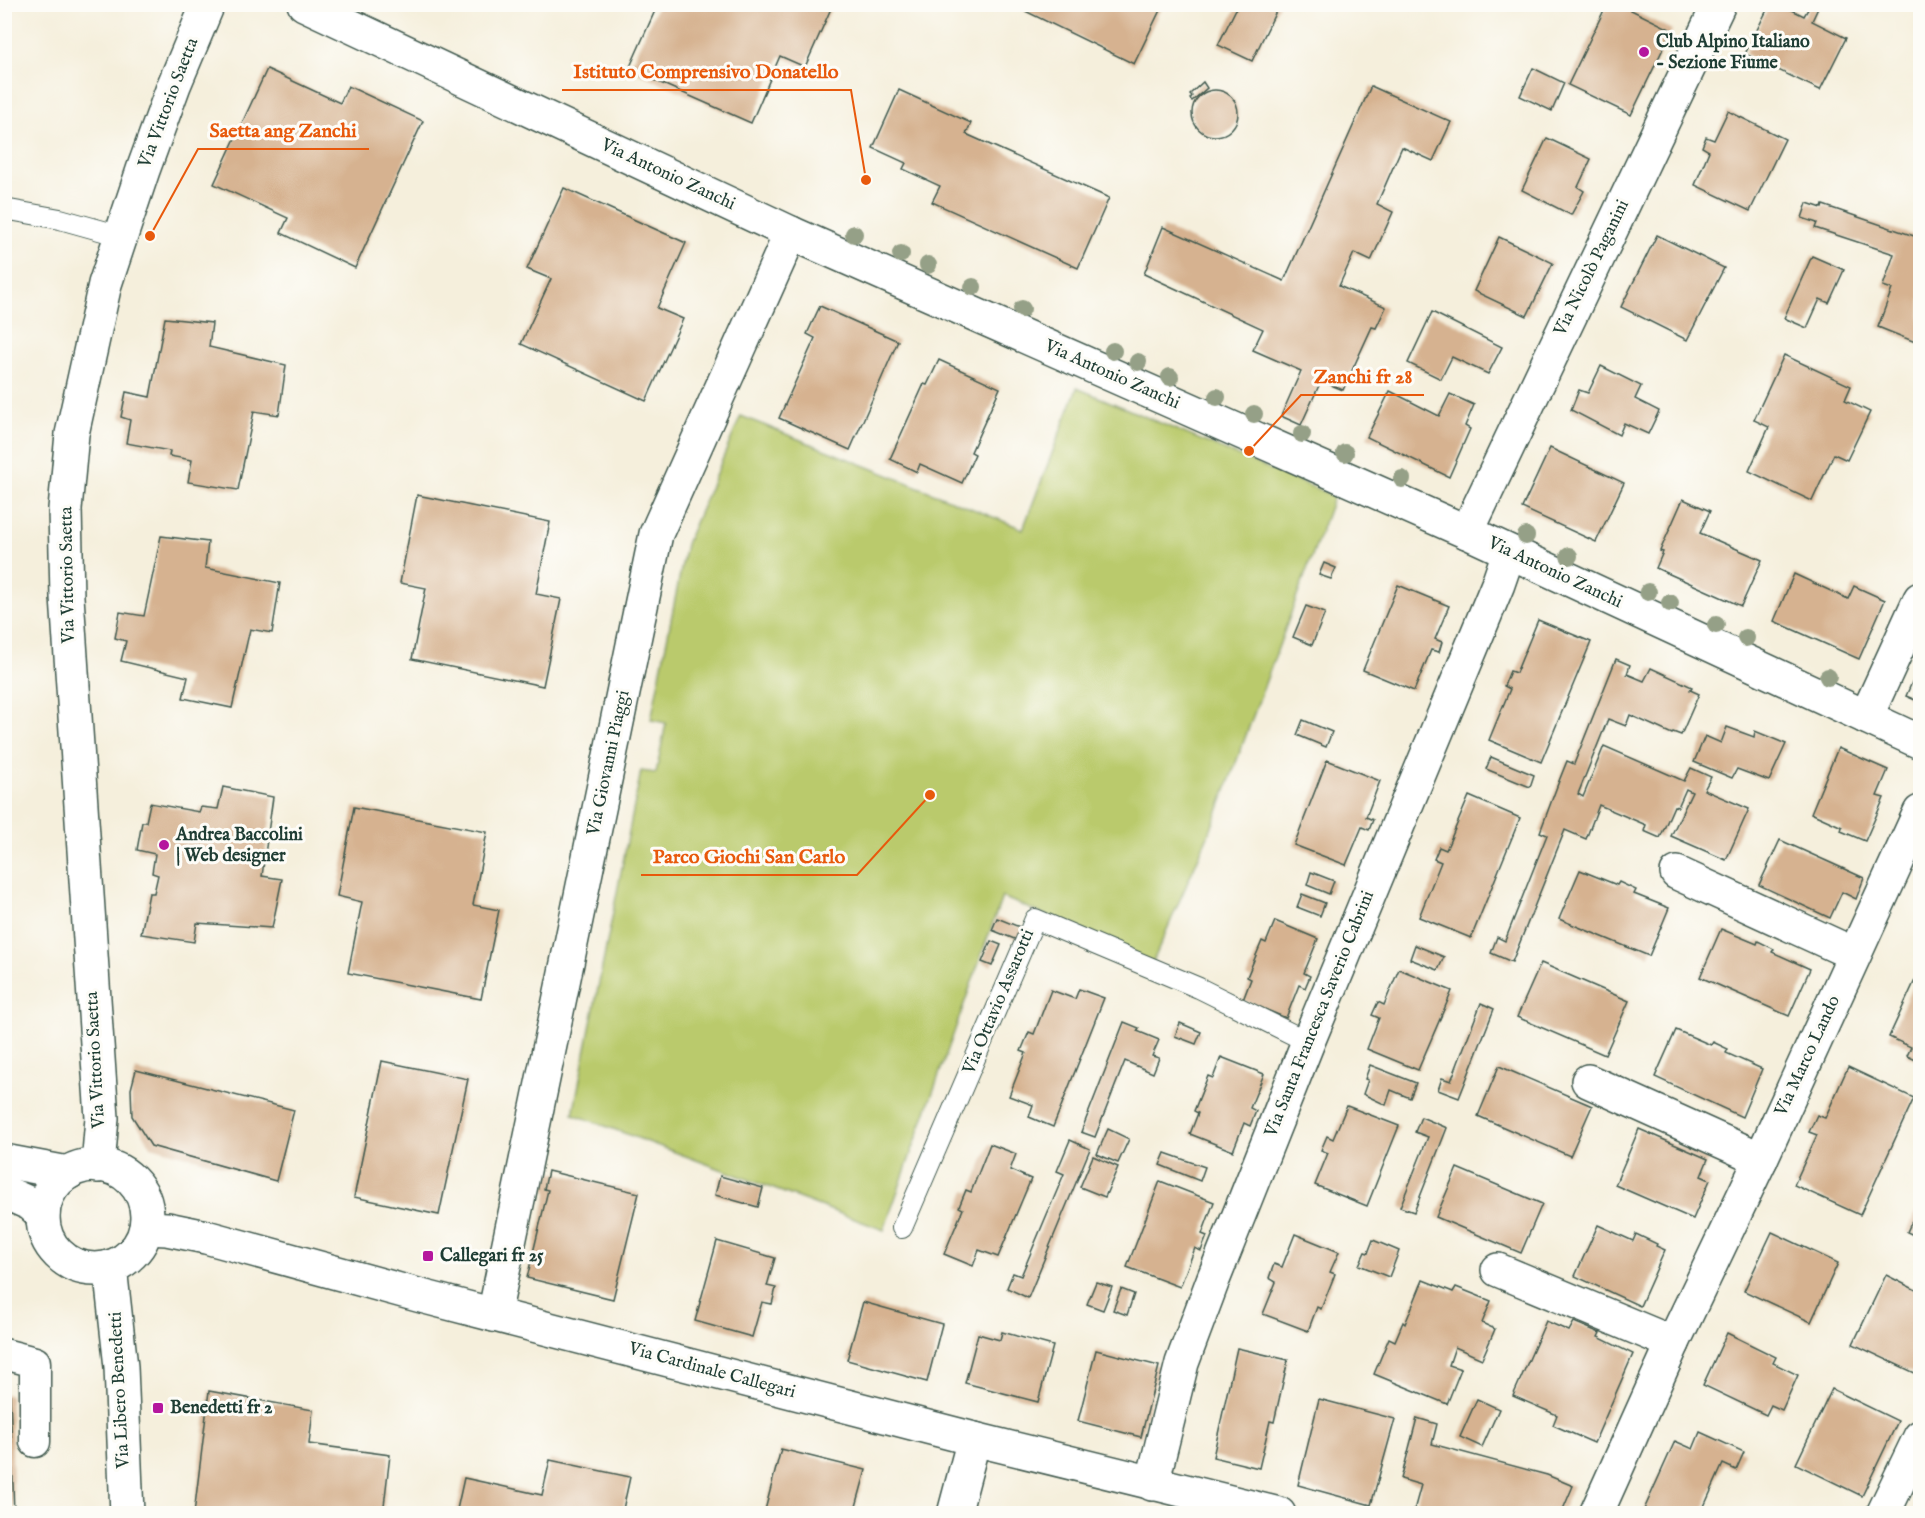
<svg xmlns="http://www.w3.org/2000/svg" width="1925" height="1518" viewBox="0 0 1925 1518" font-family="'IM FELL English',serif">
  <rect width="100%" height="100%" fill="#fdfcf7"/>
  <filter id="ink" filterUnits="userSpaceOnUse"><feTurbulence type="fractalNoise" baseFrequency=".0167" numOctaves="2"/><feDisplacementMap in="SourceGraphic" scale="12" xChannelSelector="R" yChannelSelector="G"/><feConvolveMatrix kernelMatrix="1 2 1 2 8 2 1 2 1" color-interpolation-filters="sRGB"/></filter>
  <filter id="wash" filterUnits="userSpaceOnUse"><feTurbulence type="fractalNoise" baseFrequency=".008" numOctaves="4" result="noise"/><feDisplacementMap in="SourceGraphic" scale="24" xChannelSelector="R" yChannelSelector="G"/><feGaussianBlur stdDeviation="1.35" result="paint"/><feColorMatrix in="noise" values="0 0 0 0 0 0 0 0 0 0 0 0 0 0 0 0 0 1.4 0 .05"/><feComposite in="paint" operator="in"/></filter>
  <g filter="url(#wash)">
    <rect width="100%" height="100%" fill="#f5efdc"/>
    <polygon fill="#baca6c" stroke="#6c8450" stroke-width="1.5" points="1077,388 1334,496 1216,817 1152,964 1109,942 1002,897 884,1230 573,1114 641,771 656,773 666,723 651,720 686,544 741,416 1023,529"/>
    <g id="blocks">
      <g fill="#d6b290">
        <polygon points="658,4 833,4 805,67 780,56 751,123 629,69"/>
        <polygon points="1026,4 1163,4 1134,64 1023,10"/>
        <polygon points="1607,4 1619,4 1672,30 1631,115 1568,85"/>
        <polygon points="1770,4 1780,4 1804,16 1811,4 1818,8 1812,21 1846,38 1820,90 1745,54"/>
        <polygon points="1238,5 1279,5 1252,61 1218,45"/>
        <polygon points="1533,68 1564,83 1552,111 1520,96"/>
        <polygon points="267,69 340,103 348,86 423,121 355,268 281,233 288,218 214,184"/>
        <polygon points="1203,82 1207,88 1192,101 1190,99 1192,96 1190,94"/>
        <polygon points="1371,86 1451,122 1433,161 1402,147 1377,204 1393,212 1371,261 1354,253 1339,286 1386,307 1376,328 1372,327 1343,390 1321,381 1301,425 1281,416 1301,371 1253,350 1263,329 1144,274 1163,227 1284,281"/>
        <polygon points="899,90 971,123 966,134 1109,198 1078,268 932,202 940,186 903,169 906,163 873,148"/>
        <circle cx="1215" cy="113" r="23"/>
        <polygon points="1728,111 1785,139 1750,211 1695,185 1709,151 1702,147 1706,137 1714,140"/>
        <polygon points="1547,138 1591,159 1578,187 1584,191 1571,215 1522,190"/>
        <polygon points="564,188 686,243 657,308 683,319 646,401 521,344 551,279 527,269"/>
        <polygon points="1807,203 1822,208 1823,205 1920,238 1920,344 1878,327 1892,289 1883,286 1894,254 1815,228 1817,223 1802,218"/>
        <polygon points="1657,235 1724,268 1687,340 1621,307"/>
        <polygon points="1499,237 1553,263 1527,316 1474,291"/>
        <polygon points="1812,256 1844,270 1829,303 1820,299 1807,328 1784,318"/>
        <polygon points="820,306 898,341 850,450 779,418 815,338 807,334"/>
        <polygon points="1432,312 1502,347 1488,374 1452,357 1441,379 1408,363"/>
        <polygon points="165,318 212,323 209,347 286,365 279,415 254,411 238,490 188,482 192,460 169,456 170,451 126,443 130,420 121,417 126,392 150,397"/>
        <polygon points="1784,355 1851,386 1845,400 1870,412 1847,460 1834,454 1812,501 1749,471 1769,427 1754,420"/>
        <polygon points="939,360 1000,388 971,452 975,454 962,483 920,464 917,472 890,459 924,384 927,385"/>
        <polygon points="1601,366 1641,386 1635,399 1659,411 1648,434 1624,423 1619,435 1571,410 1579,390 1588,393"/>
        <polygon points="1390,391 1439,416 1450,394 1474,405 1465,426 1470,429 1449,477 1367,437"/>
        <polygon points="1550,448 1624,483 1596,542 1522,508"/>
        <polygon points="417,495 550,522 536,594 561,599 543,686 412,659 426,588 400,583"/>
        <polygon points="1683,499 1710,511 1700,533 1762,560 1741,606 1656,568 1663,552 1660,551"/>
        <polygon points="161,536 208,542 205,568 280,583 272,633 250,629 232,708 183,698 188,677 121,661 126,641 115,638 120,612 144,616"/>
        <polygon points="1324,563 1336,568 1331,579 1319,575"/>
        <polygon points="1794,574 1848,599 1854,586 1885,600 1859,659 1774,621"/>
        <polygon points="1398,585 1449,606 1435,639 1442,642 1439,652 1431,650 1414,691 1363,670"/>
        <polygon points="1306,606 1325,613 1312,645 1293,637"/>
        <polygon points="1538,620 1591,642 1541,762 1489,740 1510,689 1504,686 1510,671 1516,673"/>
        <polygon points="1616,659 1630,665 1627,674 1644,681 1651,668 1692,687 1690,690 1699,694 1681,735 1673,732 1672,734 1630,715 1626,726 1608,719 1578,794 1583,797 1604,746 1684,781 1691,768 1711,777 1704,790 1749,809 1726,860 1671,836 1692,792 1686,789 1678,807 1674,806 1660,838 1644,831 1646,825 1599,805 1586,839 1565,830 1512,962 1491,953 1497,937 1505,941 1547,835 1540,832 1559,781 1567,761 1574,764"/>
        <polygon points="1920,664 1920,702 1906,696"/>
        <polygon points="1303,720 1332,732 1326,747 1297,735"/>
        <polygon points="1727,727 1754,737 1755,731 1786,744 1769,781 1737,769 1732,778 1694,762 1705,736 1721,743"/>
        <polygon points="1838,748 1888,770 1877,796 1884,798 1865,841 1841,831 1842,827 1811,813"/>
        <polygon points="1491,757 1534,775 1530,787 1486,769"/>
        <polygon points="1327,760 1380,781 1366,817 1373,820 1369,830 1362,827 1346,865 1294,845"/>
        <polygon points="223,787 273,797 262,876 282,879 272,928 197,923 194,942 141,934 149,893 154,893 158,875 152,873 155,854 137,850 142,822 146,822 150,803 199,812 201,807 218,809"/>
        <polygon points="1469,796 1520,818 1471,938 1419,917 1441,862 1434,859 1439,847 1446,850"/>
        <polygon points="354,807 487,832 473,905 499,910 481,999 348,973 362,902 337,896"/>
        <polygon points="1780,840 1864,878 1856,899 1842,892 1830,918 1759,885"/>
        <polygon points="1580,870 1617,885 1619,882 1636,890 1634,894 1669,908 1649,956 1559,919"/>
        <polygon points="1311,872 1334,881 1329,894 1307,885"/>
        <polygon points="1302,894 1325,903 1320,916 1297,907"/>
        <polygon points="997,918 1027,930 1022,942 992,930"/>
        <polygon points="1275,921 1318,939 1304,973 1310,976 1305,988 1299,985 1286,1018 1243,1000 1251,979 1247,977 1262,941 1266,943"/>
        <polygon points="1721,929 1757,944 1758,941 1774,949 1772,952 1810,969 1789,1016 1700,977"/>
        <polygon points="991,941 1001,945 992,966 982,962"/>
        <polygon points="1415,945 1444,957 1438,970 1410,959"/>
        <polygon points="1541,963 1629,1001 1605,1055 1517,1017"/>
        <polygon points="1399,969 1452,991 1418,1070 1367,1049 1379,1018 1372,1015 1378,1002 1384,1005"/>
        <polygon points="1917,976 1920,977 1920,1062 1907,1056 1911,1047 1889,1037"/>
        <polygon points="1079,989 1104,998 1053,1127 1029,1117 1033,1105 1009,1096 1026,1053 1021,1051 1029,1032 1034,1034 1051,990 1075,999"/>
        <polygon points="1481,1003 1494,1009 1459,1098 1438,1090 1442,1078 1451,1081"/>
        <polygon points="1124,1022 1139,1028 1137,1031 1159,1040 1152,1056 1159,1058 1153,1073 1125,1061 1095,1137 1081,1132"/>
        <polygon points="1180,1023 1201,1032 1196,1044 1175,1036"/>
        <polygon points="1676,1030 1711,1045 1713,1042 1728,1049 1726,1053 1762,1069 1742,1117 1655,1077"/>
        <polygon points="1221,1057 1264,1074 1250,1108 1256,1111 1250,1126 1244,1123 1233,1151 1190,1134 1198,1113 1194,1111 1208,1076 1213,1078"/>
        <polygon points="382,1061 468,1079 439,1215 354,1197"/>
        <polygon points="1370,1065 1416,1083 1410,1098 1391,1090 1386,1105 1363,1094 1368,1080 1365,1079"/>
        <polygon points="1499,1066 1592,1106 1570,1156 1478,1116"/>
        <polygon points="1848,1067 1914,1098 1860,1215 1794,1185 1817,1135 1809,1132 1817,1115 1825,1118"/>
        <polygon points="136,1070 294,1110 276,1181 151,1146 132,1116 131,1089"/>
        <polygon points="1347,1106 1399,1126 1367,1206 1315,1185 1328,1153 1321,1150 1327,1136 1333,1139"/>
        <polygon points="1421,1117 1447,1128 1414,1212 1400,1207 1428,1137 1415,1132"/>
        <polygon points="1108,1129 1129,1139 1118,1163 1097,1154"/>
        <polygon points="1639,1129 1708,1159 1701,1176 1710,1180 1693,1219 1615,1185"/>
        <polygon points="1070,1140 1090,1149 1028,1298 1007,1288 1013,1273 1021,1276 1064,1174 1057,1171"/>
        <polygon points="990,1144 1016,1154 1010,1170 1031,1179 998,1257 979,1250 973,1266 944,1254 963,1209 959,1207 966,1190 971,1192"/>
        <polygon points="1165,1153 1205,1167 1200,1181 1160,1165"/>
        <polygon points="1093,1156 1118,1167 1105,1197 1080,1187"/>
        <polygon points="1457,1168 1542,1204 1521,1253 1436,1217"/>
        <polygon points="548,1171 639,1193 613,1299 527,1278 548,1190 544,1189"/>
        <polygon points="720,1176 763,1188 758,1207 715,1195"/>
        <polygon points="1160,1181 1214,1202 1202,1234 1207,1236 1201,1251 1195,1248 1180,1287 1127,1267"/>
        <polygon points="1920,1204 1920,1238 1907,1232"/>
        <polygon points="1598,1225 1633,1241 1636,1234 1657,1244 1656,1246 1665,1250 1640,1306 1575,1276"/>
        <polygon points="1772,1232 1838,1263 1811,1322 1744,1291"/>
        <polygon points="1295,1234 1339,1252 1330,1272 1335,1274 1321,1309 1317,1307 1308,1331 1263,1314 1276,1282 1269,1278 1274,1264 1282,1267"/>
        <polygon points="1373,1240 1399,1251 1389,1277 1359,1265 1365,1252 1368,1253"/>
        <polygon points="717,1241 775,1258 767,1286 776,1288 772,1304 762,1302 752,1337 695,1321"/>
        <polygon points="1886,1275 1920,1292 1920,1372 1919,1375 1853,1344"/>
        <polygon points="1423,1280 1453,1292 1456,1287 1491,1301 1482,1323 1495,1329 1482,1359 1455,1347 1449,1365 1461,1369 1447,1404 1374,1374 1389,1338 1395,1341 1403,1322 1405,1324"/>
        <polygon points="1096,1282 1112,1287 1103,1310 1087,1304"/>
        <polygon points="1121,1289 1134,1294 1127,1315 1113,1310"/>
        <polygon points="863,1302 942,1324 927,1382 847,1360"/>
        <polygon points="1546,1321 1569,1331 1574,1322 1600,1333 1598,1337 1633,1354 1594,1443 1553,1425 1557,1415 1513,1396"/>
        <polygon points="1002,1332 1053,1346 1038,1402 965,1383 978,1334 1000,1340"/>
        <polygon points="1727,1333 1776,1357 1773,1363 1798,1375 1782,1410 1771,1405 1766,1415 1703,1385"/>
        <polygon points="1237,1348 1288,1360 1274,1422 1270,1421 1259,1468 1213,1457"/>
        <polygon points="1096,1350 1159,1366 1141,1437 1078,1421"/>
        <polygon points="1832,1389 1898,1421 1862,1496 1796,1464"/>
        <polygon points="209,1391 313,1410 309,1444 390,1455 383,1514 194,1514"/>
        <polygon points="4,1394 10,1395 14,1514 4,1514"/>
        <polygon points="1319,1399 1395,1419 1371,1505 1298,1485"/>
        <polygon points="1477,1399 1499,1409 1482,1447 1460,1437"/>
        <polygon points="1417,1418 1437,1424 1432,1444 1547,1475 1573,1486 1561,1514 1413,1514 1421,1485 1401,1479"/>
        <polygon points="1700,1432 1744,1452 1736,1470 1723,1464 1702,1511 1706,1514 1642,1514 1675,1441 1693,1449"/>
        <polygon points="781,1449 866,1470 854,1514 764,1514"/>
        <polygon points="550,1460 630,1477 622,1514 456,1514 464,1478 542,1495"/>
      </g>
    </g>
  </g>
  <g filter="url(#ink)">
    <use href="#blocks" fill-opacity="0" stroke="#3f584d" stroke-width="1.5"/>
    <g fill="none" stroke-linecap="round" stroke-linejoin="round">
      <g stroke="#3f584d" stroke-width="22">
        <g id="service">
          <polyline points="4,209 60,219 121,236"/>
          <polyline points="902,1228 1035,919 1199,988 1308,1042"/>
        </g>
      </g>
      <g stroke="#3f584d" stroke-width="33">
        <polyline id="pedestrian" points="4,1354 35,1362 35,1442"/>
      </g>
      <g stroke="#3f584d" stroke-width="36">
        <g id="minor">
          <polyline points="304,4 791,233 1467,532 1920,742"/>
          <polyline points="1467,532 1719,4"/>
          <polyline points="1866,717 1920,599"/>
          <polyline points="1677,873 1854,954"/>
          <polyline points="1588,1081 1761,1159"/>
          <polyline points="4,1161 68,1173"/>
          <circle cx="95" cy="1217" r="52"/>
          <polyline points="98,1166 102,1118 67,597 65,509 72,434 105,284 143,170 174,85 208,4"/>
          <polyline points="4,1192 31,1204 43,1215"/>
          <polyline points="146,1228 167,1229 206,1237 425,1297 974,1439 1279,1514"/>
          <polyline points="110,1267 121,1367 127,1514"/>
          <polyline points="1498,1270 1673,1343"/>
          <polyline points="494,1315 656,534 791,233"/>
          <polyline points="1152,1484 1182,1363 1213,1280 1308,1042 1498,584 1509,552"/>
          <polyline points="954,1514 974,1439"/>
          <polyline points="1596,1514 1673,1343 1761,1159 1920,812"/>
          <polyline points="1883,1514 1920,1437"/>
        </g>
      </g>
      <use href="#service" stroke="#fff" stroke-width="20"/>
      <use href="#pedestrian" stroke="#fff" stroke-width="30"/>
      <use href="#minor" stroke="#fff" stroke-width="33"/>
    </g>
    <g fill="#95a087">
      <circle cx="854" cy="234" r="9"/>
      <circle cx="901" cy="254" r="9"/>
      <circle cx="928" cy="265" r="9"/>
      <circle cx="973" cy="287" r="9"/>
      <circle cx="1022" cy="309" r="9"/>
      <circle cx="1113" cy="351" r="9"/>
      <circle cx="1138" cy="362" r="9"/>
      <circle cx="1170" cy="377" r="9"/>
      <circle cx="1217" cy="397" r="9"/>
      <circle cx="1254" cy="414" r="9"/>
      <circle cx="1302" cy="434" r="9"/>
      <circle cx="1345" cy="453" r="9"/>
      <circle cx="1402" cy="479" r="9"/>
      <circle cx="1526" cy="536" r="9"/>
      <circle cx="1569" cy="556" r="9"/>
      <circle cx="1648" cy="592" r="9"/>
      <circle cx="1670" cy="603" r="9"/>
      <circle cx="1716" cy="625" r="9"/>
      <circle cx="1746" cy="638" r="9"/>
      <circle cx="1828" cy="677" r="9"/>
    </g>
  </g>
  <g fill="#b5179e" stroke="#fdfcf7" stroke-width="2">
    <circle cx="1644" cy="52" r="6"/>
    <circle cx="164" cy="845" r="6"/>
    <rect x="422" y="1250" width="12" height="12" rx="3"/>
    <rect x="152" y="1402" width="12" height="12" rx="3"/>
  </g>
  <g text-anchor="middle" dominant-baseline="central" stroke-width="6" stroke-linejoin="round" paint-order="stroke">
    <g font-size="18" font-weight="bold" fill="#1f3d34" stroke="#fdfcf7" text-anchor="start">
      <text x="1656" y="42">Club Alpino Italiano<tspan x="1656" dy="21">- Sezione Fiume</tspan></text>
      <text x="176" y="835">Andrea Baccolini<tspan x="176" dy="21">| Web designer</tspan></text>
      <text x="440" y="1256">Callegari fr 25</text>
      <text x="170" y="1408">Benedetti fr 2</text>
    </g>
    <g font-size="18" fill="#1f3d34" stroke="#fdfcf7">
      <text transform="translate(169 103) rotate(-69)">Via Vittorio Saetta</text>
      <text transform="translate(668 175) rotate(25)">Via Antonio Zanchi</text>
      <text transform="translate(1592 268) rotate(-64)">Via Nicolò Paganini</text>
      <text transform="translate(1112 375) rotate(24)">Via Antonio Zanchi</text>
      <text transform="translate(1555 573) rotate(25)">Via Antonio Zanchi</text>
      <text transform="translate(68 575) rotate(-91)">Via Vittorio Saetta</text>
      <text transform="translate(609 763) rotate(-78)">Via Giovanni Piaggi</text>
      <text transform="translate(999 1002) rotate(-67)">Via Ottavio Assarotti</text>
      <text transform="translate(1320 1014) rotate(-68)">Via Santa Francesca Saverio Cabrini</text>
      <text transform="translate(1808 1056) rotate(-65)">Via Marco Lando</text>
      <text transform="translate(96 1060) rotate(-93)">Via Vittorio Saetta</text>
      <text transform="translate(712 1371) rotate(15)">Via Cardinale Callegari</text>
      <text transform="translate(120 1390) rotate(-93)">Via Libero Benedetti</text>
    </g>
  </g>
  <path fill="none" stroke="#e8590c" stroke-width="2" d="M866 180L851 90H562M150 236L198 149H369M1249 451L1301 395H1424M930 795L857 875H641"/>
  <g fill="#e8590c" stroke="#fdfcf7" stroke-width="2">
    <circle cx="866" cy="180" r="6"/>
    <circle cx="150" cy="236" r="6"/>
    <circle cx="1249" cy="451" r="6"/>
    <circle cx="930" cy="795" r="6"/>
  </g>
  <g font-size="20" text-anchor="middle" font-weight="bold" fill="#e8590c" stroke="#fdfcf7" stroke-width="6" stroke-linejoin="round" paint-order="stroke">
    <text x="706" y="78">Istituto Comprensivo Donatello</text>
    <text x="283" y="137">Saetta ang Zanchi</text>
    <text x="1363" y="383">Zanchi fr 28</text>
    <text x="749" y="863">Parco Giochi San Carlo</text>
  </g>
  <rect width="1925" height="1518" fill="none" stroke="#fdfcf7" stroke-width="24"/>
</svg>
